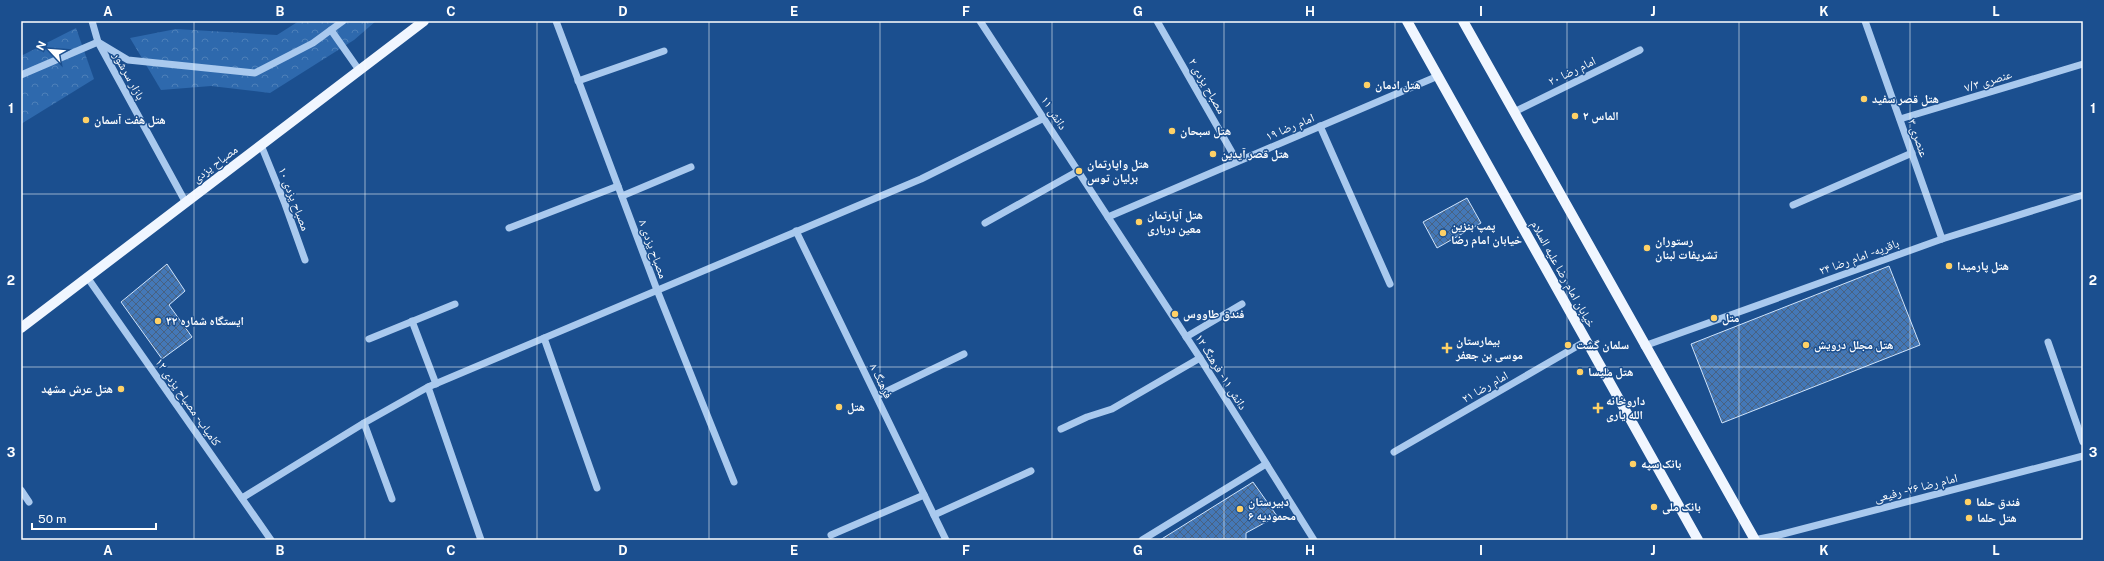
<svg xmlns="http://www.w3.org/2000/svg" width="2104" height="561" viewBox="0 0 2104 561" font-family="'Public Sans','Noto Naskh Arabic',sans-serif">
  <defs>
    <pattern id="park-crowns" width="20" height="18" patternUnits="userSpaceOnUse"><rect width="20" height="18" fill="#2e69ad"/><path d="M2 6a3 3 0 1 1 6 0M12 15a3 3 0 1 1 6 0" fill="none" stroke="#4d80b9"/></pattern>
    <pattern id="building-cross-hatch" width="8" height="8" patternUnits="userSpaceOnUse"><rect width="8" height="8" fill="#4478b7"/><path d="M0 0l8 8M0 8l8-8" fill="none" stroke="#486282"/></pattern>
  </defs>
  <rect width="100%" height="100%" fill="#1b4f8f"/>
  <g fill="url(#park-crowns)">
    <polygon points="299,21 376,21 354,40 270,93 211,86 161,90 130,38 176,29 277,35"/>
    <polygon points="76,28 94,79 21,124 21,56"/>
  </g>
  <g fill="url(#building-cross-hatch)" stroke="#cfe3fa">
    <polygon points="1467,198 1481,223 1437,248 1423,222"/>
    <polygon points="167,264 185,291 169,305 192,337 162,359 121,302"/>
    <polygon points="1889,266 1920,345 1722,423 1691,344"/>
    <polygon points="1253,482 1277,516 1246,533 1246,540 1160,540"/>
  </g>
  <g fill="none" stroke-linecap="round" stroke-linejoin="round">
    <g stroke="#a9c9ee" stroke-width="7">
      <polyline points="92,21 98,42 186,203"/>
      <polyline points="556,21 657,290 734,482"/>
      <polyline points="980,21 1200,358 1314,540"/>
      <polyline points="1157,21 1237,161"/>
      <polyline points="1865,21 1942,239"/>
      <polyline points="331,30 359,70"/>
      <polyline points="21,75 98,42 128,60 255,73 313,43 343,21"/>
      <polyline points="578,81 664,51"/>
      <polyline points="1514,112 1640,50"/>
      <polyline points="1900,119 2083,64"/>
      <polyline points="1320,126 1390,284"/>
      <polyline points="261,145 285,204 305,260"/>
      <polyline points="622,196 691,167"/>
      <polyline points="1793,205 1912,153"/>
      <polyline points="1108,217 1438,76"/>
      <polyline points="985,223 1078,171"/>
      <polyline points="509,228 618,186"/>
      <polyline points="796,231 946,540"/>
      <polyline points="87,277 271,540"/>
      <polyline points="412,321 436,384"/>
      <polyline points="1186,337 1242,304"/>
      <polyline points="544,338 597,488"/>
      <polyline points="369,339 455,304"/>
      <polyline points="2048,342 2083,442"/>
      <polyline points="1644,346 1942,239 2083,195"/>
      <polyline points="428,387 481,540"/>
      <polyline points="877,396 964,354"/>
      <polyline points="364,423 392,499"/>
      <polyline points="1061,429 1087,417 1112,409 1200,358"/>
      <polyline points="1394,452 1586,341"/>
      <polyline points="21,490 29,502"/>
      <polyline points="242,498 364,423 428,387 921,179 1044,118"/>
      <polyline points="934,515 1031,471"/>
      <polyline points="831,535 924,495"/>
      <polyline points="1142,540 1266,464"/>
      <polyline points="1754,540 1779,535 2083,456"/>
    </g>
    <g stroke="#f0f6ff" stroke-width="10">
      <polyline points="1407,21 1698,540"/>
      <polyline points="1463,21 1755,540"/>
      <polyline points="21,328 424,21"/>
    </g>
  </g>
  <path fill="none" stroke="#fff" stroke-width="1" stroke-opacity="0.55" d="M194 21V540M365 21V540M537 21V540M709 21V540M880 21V540M1052 21V540M1224 21V540M1395 21V540M1567 21V540M1739 21V540M1910 21V540M21 194H2083M21 367H2083"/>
  <g fill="#ffd166" stroke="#1b4f8f" stroke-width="1.5">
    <circle cx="1367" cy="85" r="4"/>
    <circle cx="1864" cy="99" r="4"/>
    <circle cx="1575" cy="116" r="4"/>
    <circle cx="86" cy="120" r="4"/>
    <circle cx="1172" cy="131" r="4"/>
    <circle cx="1213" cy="154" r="4"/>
    <circle cx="1079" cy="171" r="4"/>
    <circle cx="1139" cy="222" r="4"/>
    <circle cx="1443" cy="233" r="4"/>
    <circle cx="1647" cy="248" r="4"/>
    <circle cx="1949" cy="266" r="4"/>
    <circle cx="1175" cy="314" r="4"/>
    <circle cx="1714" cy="318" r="4"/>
    <circle cx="158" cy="321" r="4"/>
    <circle cx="1568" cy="345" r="4"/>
    <circle cx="1806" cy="345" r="4"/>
    <path d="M1445 342h4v4h4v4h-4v4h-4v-4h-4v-4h4z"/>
    <circle cx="1580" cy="372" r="4"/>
    <circle cx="121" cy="389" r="4"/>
    <circle cx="839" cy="407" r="4"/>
    <path d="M1596 402h4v4h4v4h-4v4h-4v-4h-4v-4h4z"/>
    <circle cx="1633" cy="464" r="4"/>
    <circle cx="1968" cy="502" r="4"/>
    <circle cx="1654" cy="507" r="4"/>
    <circle cx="1240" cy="509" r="4"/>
    <circle cx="1969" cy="518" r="4"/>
  </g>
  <g text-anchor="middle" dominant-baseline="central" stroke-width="3" stroke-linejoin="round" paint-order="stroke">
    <g font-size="12" fill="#fff" stroke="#1b4f8f">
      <text transform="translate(1572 71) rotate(-26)">امام رضا ۲۰</text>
      <text transform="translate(129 76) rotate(61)">بازار سرشور</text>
      <text transform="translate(1988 81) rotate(-17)">عنصری ۷/۳</text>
      <text transform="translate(1207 86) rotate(60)">مصباح یزدی ۲</text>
      <text transform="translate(1054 113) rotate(57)">دانش ۱۱</text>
      <text transform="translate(1290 127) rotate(-23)">امام رضا ۱۹</text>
      <text transform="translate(1918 138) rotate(71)">عنصری ۳</text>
      <text transform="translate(215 164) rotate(-37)">مصباح یزدی</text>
      <text transform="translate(294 199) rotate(69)">مصباح یزدی ۱۰</text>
      <text transform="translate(653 249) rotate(70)">مصباح یزدی ۸</text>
      <text transform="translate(1859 257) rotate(-20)">باقریه - امام رضا ۲۴</text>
      <text transform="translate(1563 274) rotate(61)">خیابان امام رضا علیه السلام</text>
      <text transform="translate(1221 372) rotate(58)">دانش ۱۱ - فرهنگ ۱۲</text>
      <text transform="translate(881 381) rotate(64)">فرهنگ ۸</text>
      <text transform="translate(1485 387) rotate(-30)">امام رضا ۲۱</text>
      <text transform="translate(188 402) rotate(55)">کامیاب - مصباح یزدی ۱۲</text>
      <text transform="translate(1916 488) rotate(-14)">امام رضا ۲۶ - رفیعی</text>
    </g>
    <g font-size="12" font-weight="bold" fill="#fff" stroke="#1b4f8f" text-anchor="start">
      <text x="1375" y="85">هتل ادمان</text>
      <text x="1872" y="99">هتل قصر سفید</text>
      <text x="1583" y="116">الماس ۲</text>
      <text x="94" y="120">هتل هفت آسمان</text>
      <text x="1180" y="131">هتل سبحان</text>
      <text x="1221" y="154">هتل قصر آیدین</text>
      <text x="1087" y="164">هتل واپارتمان<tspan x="1087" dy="14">برلیان توس</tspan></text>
      <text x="1147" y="215">هتل آپارتمان<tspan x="1147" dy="14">معین درباری</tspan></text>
      <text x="1451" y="226">پمپ بنزین<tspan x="1451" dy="14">خیابان امام رضا</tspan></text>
      <text x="1655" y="241">رستوران<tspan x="1655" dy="14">تشریفات لبنان</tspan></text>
      <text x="1957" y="266">هتل پارمیدا</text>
      <text x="1183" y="314">فندق طاووس</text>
      <text x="1722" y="318">متل</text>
      <text x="166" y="321">ایستگاه شماره ۳۲</text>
      <text x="1456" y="341">بیمارستان<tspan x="1456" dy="14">موسی بن جعفر</tspan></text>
      <text x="1576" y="345">سلمان گشت</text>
      <text x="1814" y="345">هتل مجلل درویش</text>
      <text x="1588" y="372">هتل ملیسا</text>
      <text x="113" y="389" text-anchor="end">هتل عرش مشهد</text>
      <text x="1606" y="401">داروخانه<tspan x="1606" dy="14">الله یاری</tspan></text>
      <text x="847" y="407">هتل</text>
      <text x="1641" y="464">بانک سپه</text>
      <text x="1248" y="502">دبیرستان<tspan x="1248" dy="14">محمودیه ۶</tspan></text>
      <text x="1976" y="502">فندق حلما</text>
      <text x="1662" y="507">بانک ملی</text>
      <text x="1977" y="518">هتل حلما</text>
    </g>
  </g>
  <rect width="2104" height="561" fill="none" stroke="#1b4f8f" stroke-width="44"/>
  <g transform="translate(50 50) rotate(296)" stroke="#1b4f8f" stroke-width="3" paint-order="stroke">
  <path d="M0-3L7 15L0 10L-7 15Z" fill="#ffffff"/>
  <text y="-6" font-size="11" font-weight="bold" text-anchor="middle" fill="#ffffff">N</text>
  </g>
  <path d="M32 523v6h124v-6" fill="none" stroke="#ffffff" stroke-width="2"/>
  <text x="38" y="523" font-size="12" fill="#ffffff" stroke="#1b4f8f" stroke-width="3" paint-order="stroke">50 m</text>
  <rect x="22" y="22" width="2060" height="517" fill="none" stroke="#fff" stroke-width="1.5"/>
  <g font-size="13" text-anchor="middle" font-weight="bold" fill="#fff">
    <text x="108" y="16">A</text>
    <text x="280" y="16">B</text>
    <text x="451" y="16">C</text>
    <text x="623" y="16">D</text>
    <text x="794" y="16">E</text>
    <text x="966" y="16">F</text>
    <text x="1138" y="16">G</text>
    <text x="1310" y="16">H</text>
    <text x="1481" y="16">I</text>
    <text x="1653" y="16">J</text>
    <text x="1824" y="16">K</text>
    <text x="1996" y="16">L</text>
    <text x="11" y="113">1</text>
    <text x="2093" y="113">1</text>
    <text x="11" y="285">2</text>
    <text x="2093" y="285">2</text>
    <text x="11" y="457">3</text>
    <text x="2093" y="457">3</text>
    <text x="108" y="555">A</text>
    <text x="280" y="555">B</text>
    <text x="451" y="555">C</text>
    <text x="623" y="555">D</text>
    <text x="794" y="555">E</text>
    <text x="966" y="555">F</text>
    <text x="1138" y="555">G</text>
    <text x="1310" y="555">H</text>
    <text x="1481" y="555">I</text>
    <text x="1653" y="555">J</text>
    <text x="1824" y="555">K</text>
    <text x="1996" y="555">L</text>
  </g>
</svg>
